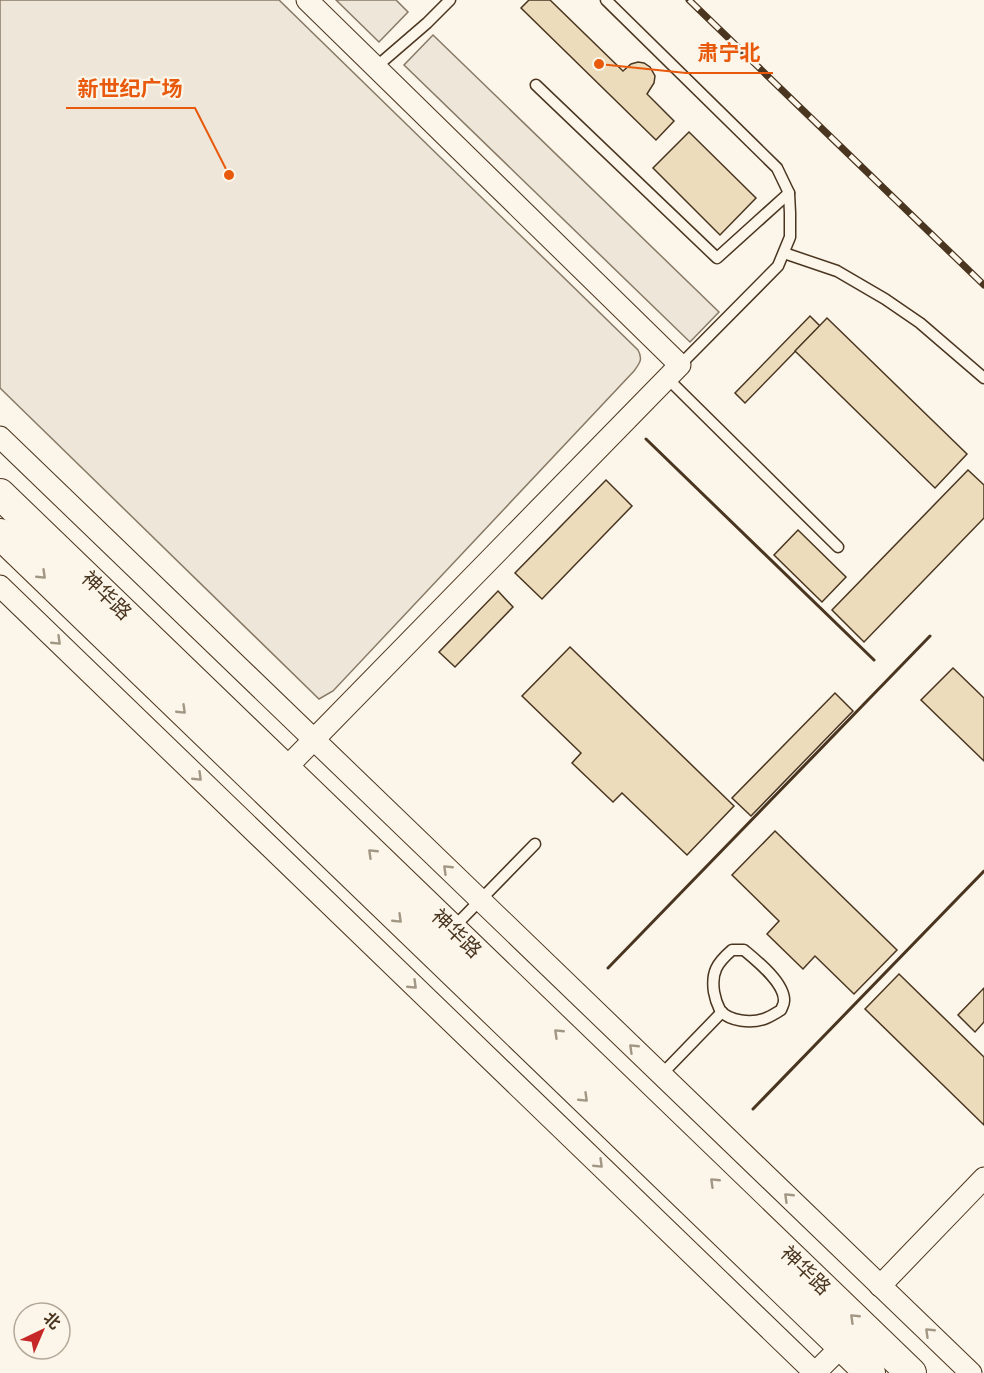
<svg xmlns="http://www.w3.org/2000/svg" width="984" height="1373" viewBox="0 0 984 1373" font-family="'Varela Round','Noto Sans SC',sans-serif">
  <rect width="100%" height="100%" fill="#fbf6e9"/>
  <g fill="#ede6d9" stroke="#887966" stroke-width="1.5">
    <path d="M0 0H279L638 350C643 359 640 363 634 371L333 691 319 699 0 388Z"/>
    <polygon points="336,0 396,0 408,12 379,42"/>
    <polygon points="433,35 719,312 690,342 404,65"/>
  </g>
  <g fill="#ecdcbc" stroke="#4a3520" stroke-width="1.5">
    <polygon points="529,0 550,0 623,71 631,64 638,62 644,63 650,67 655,76 654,83 647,94 674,121 656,140 521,8"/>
    <polygon points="689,132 756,198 720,235 653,168"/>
    <polygon points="810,316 820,326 745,403 735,393"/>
    <polygon points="827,318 967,454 935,488 795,351"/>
    <polygon points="968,470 984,485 984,518 864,642 832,610"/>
    <polygon points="606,480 632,506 542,599 515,573"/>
    <polygon points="798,530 846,577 822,602 774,555"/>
    <polygon points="498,591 513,607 455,667 439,652"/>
    <polygon points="570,647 734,806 687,855 622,793 613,802 572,763 581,753 522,696"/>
    <polygon points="953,668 984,698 984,761 921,700"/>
    <polygon points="835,693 853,711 751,816 732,798"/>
    <polygon points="775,831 897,950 854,994 815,956 803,969 767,934 779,921 732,875"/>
    <polygon points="899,974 984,1057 984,1125 865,1009"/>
    <polygon points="984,988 984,1022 975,1032 958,1015"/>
  </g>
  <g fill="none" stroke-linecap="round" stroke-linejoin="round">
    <g stroke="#4a3520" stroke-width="13">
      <g id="lane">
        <polyline points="606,0 777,168 789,193 790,213 790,237 778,266 680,365"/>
        <polyline points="376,67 427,23 450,0"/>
        <polyline points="536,85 717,258 789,193"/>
        <polyline points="784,253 837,271 885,299 920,323 984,378"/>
        <polyline points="667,378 838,547"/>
        <polyline points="453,928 535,844"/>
        <path d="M732 950H744C756 960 785 983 784 1001 784 1004 782 1007 781 1010 776 1013 770 1017 764 1019 752 1023 729 1022 720 1010 717 1004 715 998 714 992 711 972 717 963 732 950Z"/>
        <polyline points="661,1075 722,1012"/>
      </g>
    </g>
    <g stroke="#4a3520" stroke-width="23">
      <g id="street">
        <polyline points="0,437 971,1373"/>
        <polyline points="0,586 815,1373"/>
        <polyline points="285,769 680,365 307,0"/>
        <polyline points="880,1286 984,1178"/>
        <polyline points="815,1373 842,1346"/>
      </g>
    </g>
    <g stroke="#4a3520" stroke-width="32">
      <g id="secondary">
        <polyline points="0,494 911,1373"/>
        <polyline points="0,534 870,1373"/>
      </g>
    </g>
    <use href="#lane" stroke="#fbf6e9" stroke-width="10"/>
    <use href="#street" stroke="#fbf6e9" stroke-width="21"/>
    <use href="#secondary" stroke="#fbf6e9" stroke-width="30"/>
    <g stroke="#4a3520" stroke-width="7">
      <polyline id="rail" points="689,0 984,285"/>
    </g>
    <use href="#rail" stroke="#fbf6e9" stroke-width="4.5" stroke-dasharray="14" stroke-linecap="butt"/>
    <g stroke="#4a3520" stroke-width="3">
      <polyline points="646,439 874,660"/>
      <polyline points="608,968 930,636"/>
      <polyline points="753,1109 984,871"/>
    </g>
  </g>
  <defs><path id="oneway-chevron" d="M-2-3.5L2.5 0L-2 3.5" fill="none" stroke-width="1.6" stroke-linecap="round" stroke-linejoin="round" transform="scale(1.5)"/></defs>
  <g stroke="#a29684">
    <use href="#oneway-chevron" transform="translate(42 575) rotate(44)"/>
    <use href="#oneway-chevron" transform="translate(57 641) rotate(44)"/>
    <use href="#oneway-chevron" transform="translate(182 710) rotate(44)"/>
    <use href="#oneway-chevron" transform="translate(198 777) rotate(44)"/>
    <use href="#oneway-chevron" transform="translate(372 853) rotate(-136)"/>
    <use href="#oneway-chevron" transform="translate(447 869) rotate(-136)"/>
    <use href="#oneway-chevron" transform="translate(398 919) rotate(44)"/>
    <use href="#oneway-chevron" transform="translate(413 985) rotate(44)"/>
    <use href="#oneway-chevron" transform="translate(558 1033) rotate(-136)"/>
    <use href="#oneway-chevron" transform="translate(633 1048) rotate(-136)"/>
    <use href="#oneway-chevron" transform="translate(584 1098) rotate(44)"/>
    <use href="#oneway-chevron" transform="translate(599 1164) rotate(44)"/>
    <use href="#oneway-chevron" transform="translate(714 1182) rotate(-136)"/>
    <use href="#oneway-chevron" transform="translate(788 1197) rotate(-136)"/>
    <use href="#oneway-chevron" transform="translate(854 1318) rotate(-136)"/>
    <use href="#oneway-chevron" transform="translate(929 1332) rotate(-136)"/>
  </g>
  <g text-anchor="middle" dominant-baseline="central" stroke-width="4.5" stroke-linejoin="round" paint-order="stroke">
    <g font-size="20" fill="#4a3520" stroke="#fbf6e9">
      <text transform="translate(106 596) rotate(44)">神华路</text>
      <text transform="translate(456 934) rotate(44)">神华路</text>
      <text transform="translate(805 1271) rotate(44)">神华路</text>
    </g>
  </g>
  <path fill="none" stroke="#e8590c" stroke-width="2" d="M599 64L686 73H773M229 175L195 108H66"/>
  <g fill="#e8590c" stroke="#fbf6e9" stroke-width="2">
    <circle cx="599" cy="64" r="6"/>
    <circle cx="229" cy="175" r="6"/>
  </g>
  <g font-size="21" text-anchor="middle" font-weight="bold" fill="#e8590c" stroke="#fbf6e9" stroke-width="4.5" stroke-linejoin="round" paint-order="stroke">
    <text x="729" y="60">肃宁北</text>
    <text x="130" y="96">新世纪广场</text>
  </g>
  <g transform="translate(42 1331) rotate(44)"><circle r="28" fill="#fbf6e9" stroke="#b4a999" stroke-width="1.5"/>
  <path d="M0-4.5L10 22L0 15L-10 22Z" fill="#c62828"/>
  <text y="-9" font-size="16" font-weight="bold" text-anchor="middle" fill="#4a3520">北</text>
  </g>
</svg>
